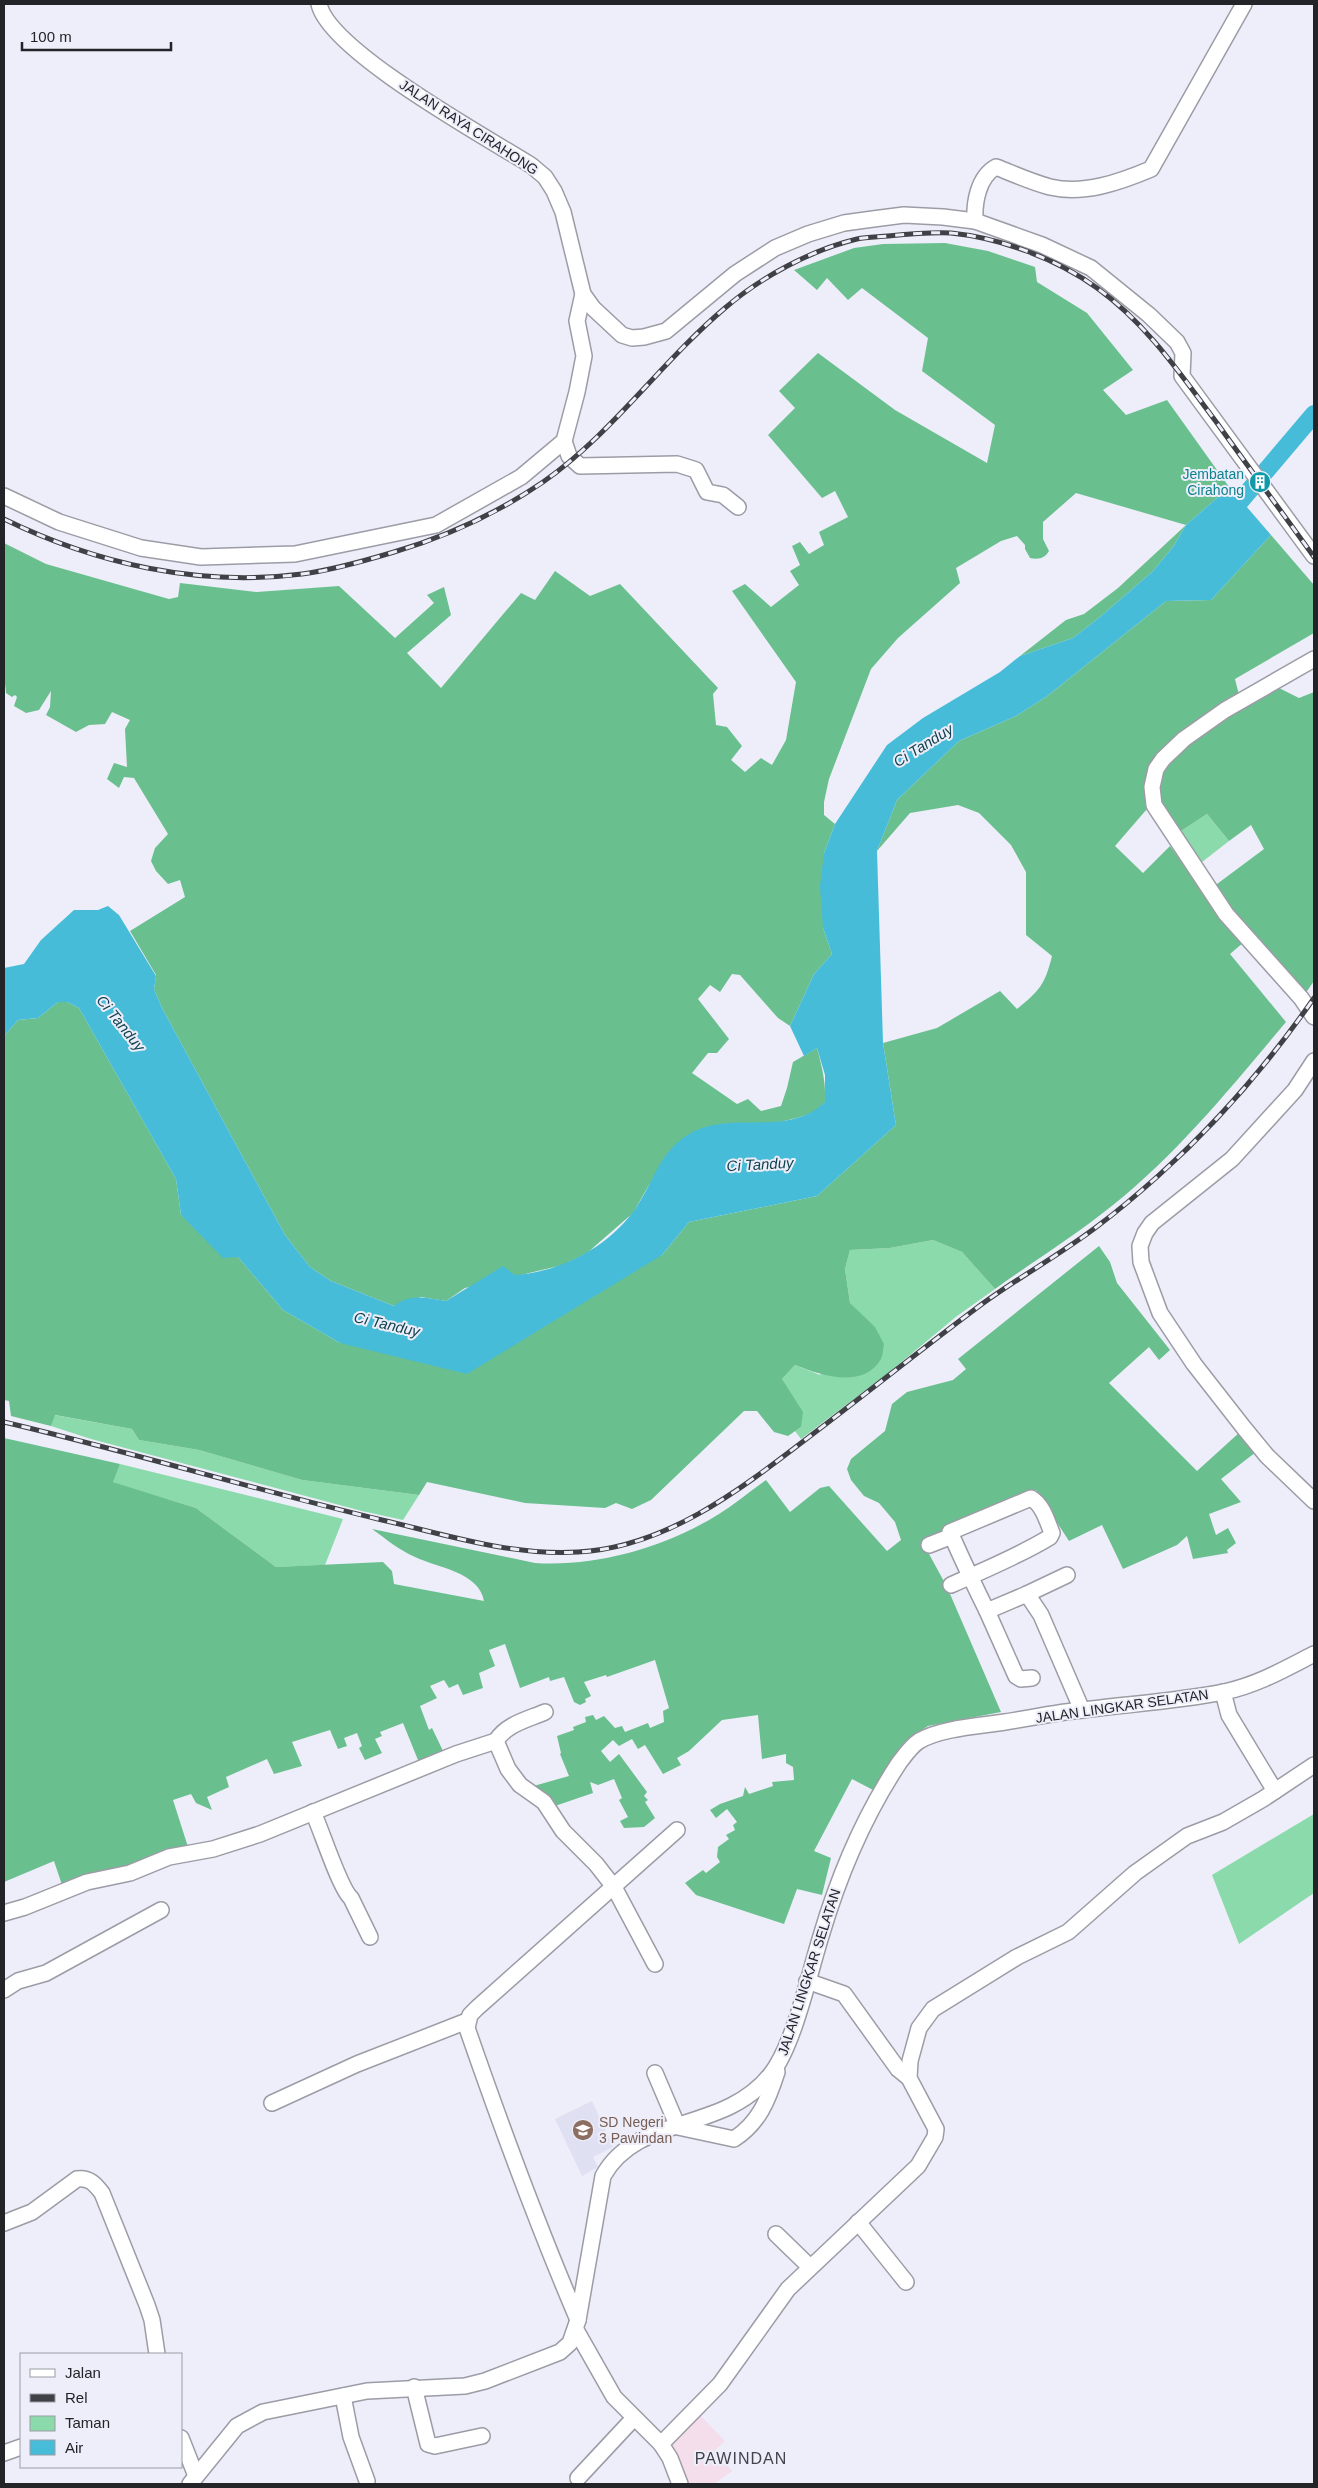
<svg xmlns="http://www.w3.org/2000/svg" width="1318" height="2488" viewBox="0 0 1318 2488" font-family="Arial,sans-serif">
  <rect width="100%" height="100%" fill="#edeef9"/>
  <polygon fill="#f4deeb" points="697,2412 725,2441 715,2450 732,2471 714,2484 686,2484 668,2442"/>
  <polygon fill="#dfe0f2" points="592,2101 613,2147 593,2157 598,2167 582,2176 555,2119"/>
  <g fill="#8bdaab">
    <polygon points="1207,814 1229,841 1197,866 1175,835"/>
    <polygon points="933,1240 962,1252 995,1289 957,1316 887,1374 801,1439 795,1431 801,1427 782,1379 795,1365 820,1375 861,1315 850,1303 845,1269 850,1250 890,1248"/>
    <polygon points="54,1415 132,1429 139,1440 199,1450 302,1480 419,1495 403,1520 362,1511 91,1439 51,1426"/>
    <polygon points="120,1464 343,1519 325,1565 276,1567 196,1508 112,1482"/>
    <polygon points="1314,1814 1314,1893 1239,1944 1212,1875"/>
  </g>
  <g fill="#6abf8f">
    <path d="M945 243 988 251 1035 267 1037 282 1087 313 1133 370 1103 390 1126 415 1167 400 1227 484 1217 498 1186 525 1173 547 1152 572 1100 617 1073 638 1020 656 1066 620 1084 614 1118 588 1186 525 1076 493 1043 522V539L1049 551C1045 558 1039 560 1030 558L1025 549V545L1017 536 1001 541 956 568 960 583 898 638 871 669 829 779 824 802V815L835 824 824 853 823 928 832 954 814 974 790 1026 778 1018 740 975 732 974 720 992 710 985 698 999 729 1039 717 1053H708L692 1073 737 1104 748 1099 761 1111 781 1106 787 1088 793 1062 817 1048C822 1067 826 1082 825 1102L815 1112 797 1118 775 1123 721 1124 649 1185 633 1213 587 1253 563 1265 465 1288 446 1301 421 1297 394 1306 331 1281 310 1267 285 1235 162 1008 154 989 156 975 130 931 185 897 180 880 168 884 156 871 151 861 155 848 168 834 134 778 124 777 119 788 107 779 114 763 127 767 125 729 130 720 112 712 105 724 89 725 76 732 46 715 50 707 51 691 39 710 26 713 14 706 17 697 15 695 12 697 6 693 5 683 4 685V543L46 564 169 599 178 597 180 583 257 592 339 586 395 638 434 603 427 595 444 587 451 615 407 653 441 688 521 593 535 600 555 571 590 596 620 584 718 688 713 694 716 725 727 727 742 746 731 760 745 772 761 758 772 765 786 740 796 682 732 591 745 584 771 607 799 585 790 571 800 565 792 546 800 542 809 554 824 545 819 532 848 517 835 491 822 498 768 435 795 408 779 391 818 353 895 410 987 463 995 425 922 371 928 338 862 288 848 300 827 278 817 290 794 270 854 248 883 244Z"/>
    <path d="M1271 535 1314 585V633L1235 679 1240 699 1147 782V809L1115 846 1143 873 1170 846 1218 912 1244 942 1230 954 1286 1022C1232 1086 1179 1152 1113 1205 1076 1235 1034 1261 995 1289L962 1252 933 1240 890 1248 850 1250 845 1269 850 1303 875 1327 884 1344C883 1348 883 1355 881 1359 863 1390 820 1375 795 1365L782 1379 803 1412 801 1427 788 1436 774 1432 757 1411H744L651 1500 632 1509 616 1503 605 1508 525 1503 427 1482 419 1495 302 1480 199 1450 139 1440 132 1429 55 1415 51 1426 11 1416 9 1401 4 1400V1036L18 1020 38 1018 58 1002H67L79 1008 176 1179 181 1215 238 1257 283 1310 340 1343 662 1255 689 1222 817 1196 896 1125 883 1043 937 1028 1000 991 1017 1009C1039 991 1045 985 1052 956L1026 935V872L1011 845 979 813 958 805 910 813 877 851 897 800 959 741 1016 716 1046 697 1166 601 1211 600Z"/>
    <polygon points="1275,686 1299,698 1314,692 1314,981 1303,997 1213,887 1264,849 1251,825 1229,841 1207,814 1175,835 1157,804 1160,771 1186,744"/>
    <path d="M1099 1246 1110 1262 1117 1283 1170 1350 1159 1360 1149 1347 1109 1383 1197 1471 1240 1432 1256 1452 1221 1479 1241 1502 1209 1514 1216 1535 1228 1528 1236 1543 1227 1550 1228 1553 1193 1559 1187 1536 1177 1545 1123 1569 1102 1525 1069 1541 1036 1490 922 1541 947 1587 1001 1712 928 1726 911 1737 875 1791 852 1779 814 1851 831 1858 822 1895 797 1889 784 1924 696 1895 685 1883 703 1870 706 1873 720 1862 717 1857 718 1847 729 1839 726 1835 735 1830 733 1825 737 1822 727 1809 716 1818 710 1810 720 1804 743 1796 745 1787 749 1794 773 1786 772 1782 794 1780 793 1767 786 1763V1754L762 1759 758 1715 722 1720 689 1751 677 1758 681 1765 663 1774 645 1745 638 1749 632 1739 619 1746 613 1740 601 1751 610 1762 619 1754 647 1792 644 1796 648 1800 645 1802 655 1818 644 1827 624 1828 620 1821 628 1817 619 1800 622 1798 614 1779 598 1785 590 1782 593 1793 552 1807 530 1787 569 1776 560 1754 561 1753 557 1736 574 1730 573 1727 586 1722 585 1717 593 1715 596 1720 604 1716 615 1728 622 1726 625 1732 648 1723 650 1728 664 1722 663 1711 669 1708 655 1660 607 1677 606 1675 584 1682 591 1696 585 1699 586 1702 580 1705 574 1702 564 1677 550 1681 549 1677 520 1688 505 1644 489 1650 495 1666 479 1673 483 1688 463 1695 458 1684 449 1688 444 1680 430 1686 437 1698 420 1706 429 1730 432 1728 445 1755 420 1765 403 1723 380 1732 382 1736 375 1739 382 1753 365 1760 359 1748 362 1746 357 1733 344 1738 347 1746 338 1749 330 1730 292 1742 302 1766 274 1774 267 1759 226 1777 229 1787 207 1797 212 1810 196 1803 191 1794 173 1800 189 1850 63 1888 54 1861 4 1882V1438L120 1464 113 1482 196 1508 276 1567 383 1562 392 1571 394 1584 484 1601C479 1572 438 1568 415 1557 399 1550 386 1539 372 1529L535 1563C597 1567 666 1547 719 1514 735 1504 750 1491 766 1480L790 1512 820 1488 829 1486 887 1551 901 1540 895 1522 879 1503 864 1496 851 1480 847 1469 851 1459 885 1431 892 1404 907 1392 953 1380 966 1369 958 1359Z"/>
  </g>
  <path fill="#47bcd8" d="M1227 484 1271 535 1211 600 1166 601 1046 697 1016 716 959 741 897 800 877 851 883 1043 896 1125 817 1196 689 1222 662 1255 467 1374 340 1343 283 1310 238 1257 223 1258 181 1215 176 1179 79 1008 67 1002H58L38 1018 18 1020 4 1036V968L24 964 41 940 74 910H98L108 906 119 915 156 976 154 989 162 1008 285 1235 310 1267 331 1281 394 1306C410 1293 427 1298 446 1301L503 1266 515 1275C560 1272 606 1248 633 1212 654 1184 658 1151 691 1133 732 1110 788 1138 825 1102V1075L817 1048 804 1056 790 1026 814 974 832 954 823 928 820 886 824 853 835 824 887 745 923 718 1000 672 1020 656 1073 638 1100 617 1152 572 1173 547 1186 525 1217 498Z"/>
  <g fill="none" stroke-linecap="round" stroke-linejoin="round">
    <polyline stroke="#47bcd8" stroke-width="18" points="1226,518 1314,414"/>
    <g stroke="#9c9ca6" stroke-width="18">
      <g id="minor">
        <path d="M319 4C329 51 488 138 532 166L545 177 554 191 563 212 583 294 593 308 622 335 632 338 644 337 666 331 735 274 775 248 808 234 844 223 873 219 904 215 943 217 975 221 1042 245 1091 268 1149 315 1177 342 1183 353 1182 376 1314 556"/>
        <path d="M975 221C974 203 978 177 996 167 1014 174 1031 182 1050 187 1084 195 1120 182 1151 169L1244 4"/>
        <polyline points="564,441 569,456 580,466 677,464 696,470 707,492 723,495 738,507"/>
        <polyline points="4,496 59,522 141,548 201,557 295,554 436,525 521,477 564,441 577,392 584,356 577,321 583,294"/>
        <polyline points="1314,659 1225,710 1184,739 1163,759 1156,769 1152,787 1154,805 1226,914 1301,998 1314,1017"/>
        <polyline points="1314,1061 1295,1090 1232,1159 1152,1223 1145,1233 1140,1246 1141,1262 1160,1313 1194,1364 1244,1428 1267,1456 1314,1501"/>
        <polyline points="929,1545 952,1536"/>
        <path d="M951 1585C984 1570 1019 1556 1050 1537L1052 1533C1047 1521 1043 1505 1031 1498L950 1532C962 1559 974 1585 987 1611L1027 1594 1041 1615 1082 1710"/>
        <polyline points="1027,1594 1067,1575"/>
        <polyline points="987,1611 1016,1676 1021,1679 1032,1678"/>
        <polyline points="1223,1692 1229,1715 1275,1791"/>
        <path d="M496 1741C506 1724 529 1719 545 1712"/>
        <path d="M313 1812C321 1829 340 1889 351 1898L370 1937"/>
        <polyline points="4,1913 25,1907 87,1882 130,1873 169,1857 213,1849 260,1834 456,1754 496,1741 508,1769 520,1785 544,1802 563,1831 596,1864 614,1887 655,1964"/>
        <polyline points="807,1981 844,1994 898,2069 909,2078"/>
        <polyline points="4,1990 18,1981 46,1973 161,1910"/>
        <path d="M655 2073 678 2127 734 2139C759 2123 768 2100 777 2072"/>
        <polyline points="272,2103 357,2064 467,2021"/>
        <polyline points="858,2222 906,2282"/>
        <path d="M4 2223 32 2212 77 2179C89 2177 95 2184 102 2193L147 2305 152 2320 157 2354"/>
        <polyline points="776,2234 810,2267"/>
        <path d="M578 2320C537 2224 501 2126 467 2028L470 2015 477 2008 677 1830"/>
        <polyline points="576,2330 614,2397 661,2444 670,2458 680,2484"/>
        <polyline points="414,2387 428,2444 435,2446 482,2436"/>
        <polyline points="343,2396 351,2437 367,2481"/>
        <polyline points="181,2438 196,2476"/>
        <polyline points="661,2444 720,2384 788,2289 918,2166 935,2137 936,2129 909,2078 910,2061 919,2028 933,2009 1017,1957 1068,1932 1135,1873 1187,1836 1223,1822 1263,1799 1314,1765"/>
        <polyline points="4,2453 21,2447"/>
        <polyline points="578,2478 634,2418"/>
        <path d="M190 2484 237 2426 263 2412 367 2391 465 2386 485 2381 560 2352 570 2343 578 2320 603 2176C638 2113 724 2134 771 2074 794 2045 809 1974 821 1936 839 1875 864 1816 899 1763 905 1755 911 1746 919 1741 941 1728 980 1726 1005 1722 1031 1718 1057 1712 1083 1710 1130 1704 1178 1701 1224 1692 1257 1685 1285 1669 1314 1654"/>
      </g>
    </g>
    <use href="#minor" stroke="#fff" stroke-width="15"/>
    <g stroke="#404146" stroke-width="5">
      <g id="rail">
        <path d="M4 519C96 564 199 587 302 574 333 570 364 561 394 552 448 536 496 514 543 482 612 434 661 362 725 308 761 277 811 250 857 239 867 237 878 237 888 236 909 234 930 232 951 233 1001 238 1057 259 1097 288 1147 324 1181 375 1217 423 1249 468 1282 512 1314 557"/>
        <path d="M4 1422C131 1452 256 1490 382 1520 447 1535 511 1556 578 1552 674 1547 753 1479 826 1424 877 1385 927 1345 978 1307 1017 1278 1060 1255 1099 1225 1119 1210 1139 1193 1158 1176 1217 1123 1269 1063 1314 998"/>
      </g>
    </g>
    <use href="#rail" stroke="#edeef9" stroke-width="3" stroke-dasharray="9" stroke-linecap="butt"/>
  </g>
  <defs>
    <g id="building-disc" transform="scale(1.125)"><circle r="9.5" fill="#0f9aa8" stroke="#edeef9"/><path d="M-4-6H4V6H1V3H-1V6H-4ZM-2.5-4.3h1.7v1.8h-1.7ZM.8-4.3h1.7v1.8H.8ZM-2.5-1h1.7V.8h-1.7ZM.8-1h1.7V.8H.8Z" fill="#fff"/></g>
    <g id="school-disc" transform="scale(1.125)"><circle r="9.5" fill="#8d6e63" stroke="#edeef9"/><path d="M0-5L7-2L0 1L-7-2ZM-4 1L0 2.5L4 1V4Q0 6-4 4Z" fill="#fff"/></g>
  </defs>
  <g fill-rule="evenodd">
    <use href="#building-disc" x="1260" y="482"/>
    <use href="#school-disc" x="583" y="2130"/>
  </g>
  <g text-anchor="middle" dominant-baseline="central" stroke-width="4" stroke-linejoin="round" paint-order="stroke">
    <g font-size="14" fill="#232428" stroke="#edeef9">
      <text transform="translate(469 127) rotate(33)">JALAN RAYA CIRAHONG</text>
      <text transform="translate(1122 1706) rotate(-8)">JALAN LINGKAR SELATAN</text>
      <text transform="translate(809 1972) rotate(-72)">JALAN LINGKAR SELATAN</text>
    </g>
    <g font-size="14" fill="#0d838f" stroke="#edeef9" text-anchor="end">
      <text x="1244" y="474">Jembatan<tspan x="1244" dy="16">Cirahong</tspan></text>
    </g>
    <g font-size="14" fill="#785e54" stroke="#edeef9" text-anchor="start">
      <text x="599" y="2122">SD Negeri<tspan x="599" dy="16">3 Pawindan</tspan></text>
    </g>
    <g font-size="15" font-style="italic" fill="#10434f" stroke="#edeef9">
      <text transform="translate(923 745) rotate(-32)">Ci Tanduy</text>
      <text transform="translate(121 1023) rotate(51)">Ci Tanduy</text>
      <text transform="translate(760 1164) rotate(-3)">Ci Tanduy</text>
      <text transform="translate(387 1324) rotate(13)">Ci Tanduy</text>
    </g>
    <g font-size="16" letter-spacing="1" fill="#42434c" stroke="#edeef9">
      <text x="741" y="2458">PAWINDAN</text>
    </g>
  </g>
  <rect width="1318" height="2488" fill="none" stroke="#232428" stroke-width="10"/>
  <rect x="20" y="2353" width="162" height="115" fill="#edeef9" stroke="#9c9da5"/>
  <rect x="30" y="2369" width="25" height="8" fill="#ffffff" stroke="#9c9da5"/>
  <text x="65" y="2378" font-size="15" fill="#232428">Jalan</text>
  <rect x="30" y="2394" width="25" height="8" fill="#404146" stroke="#9c9da5"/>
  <text x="65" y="2403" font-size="15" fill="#232428">Rel</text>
  <rect x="30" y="2416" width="25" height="15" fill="#8bdaab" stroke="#9c9da5"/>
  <text x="65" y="2428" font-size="15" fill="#232428">Taman</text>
  <rect x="30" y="2440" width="25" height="15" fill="#47bcd8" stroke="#9c9da5"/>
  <text x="65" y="2453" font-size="15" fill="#232428">Air</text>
  <path d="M22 42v8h149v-8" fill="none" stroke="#232428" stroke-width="2.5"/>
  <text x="30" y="42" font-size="15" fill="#232428" stroke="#edeef9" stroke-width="4" paint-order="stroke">100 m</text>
</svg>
